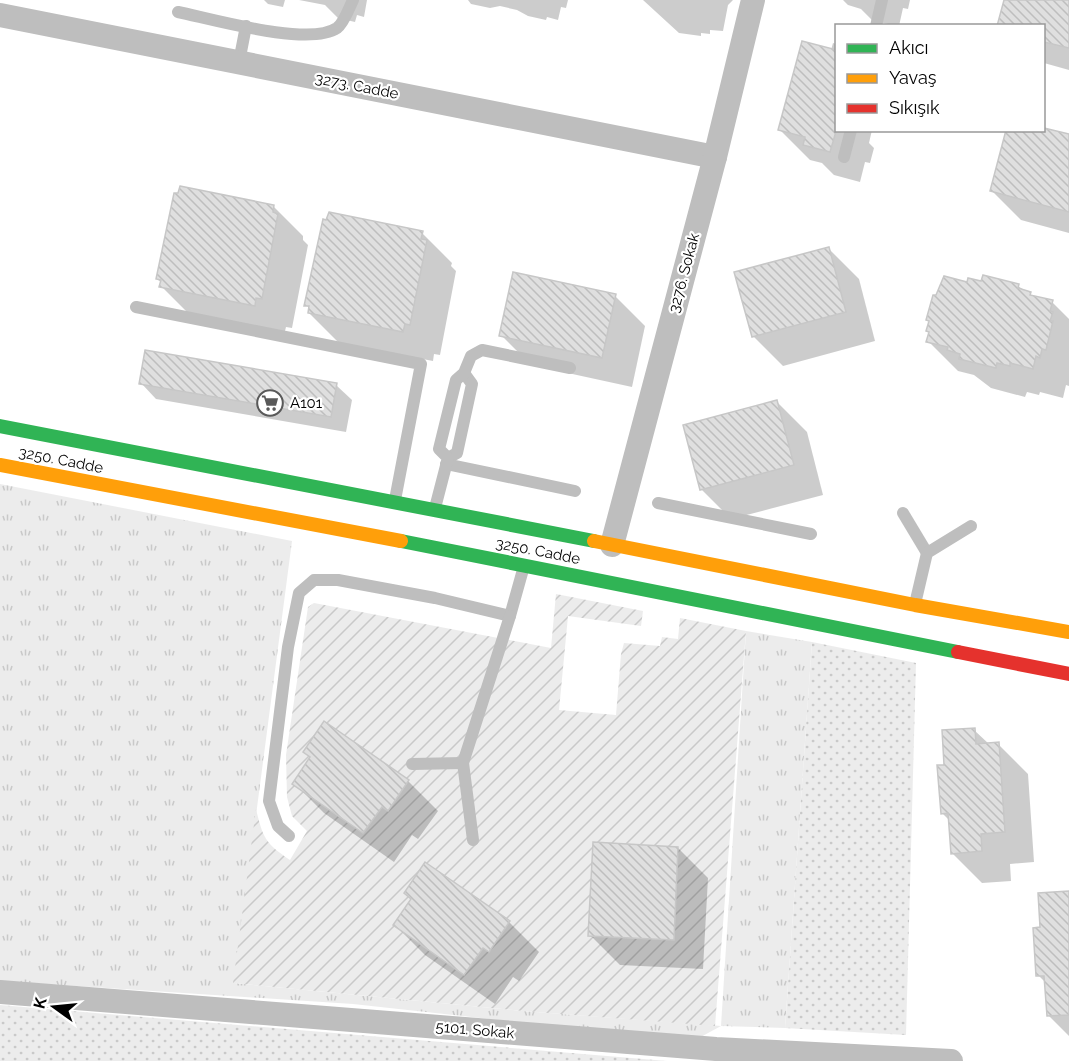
<svg xmlns="http://www.w3.org/2000/svg" width="1069" height="1061" viewBox="0 0 1069 1061" font-family="Raleway,sans-serif">
  <defs>
    <pattern id="grass-tufts" width="24" height="20" patternUnits="userSpaceOnUse" patternTransform="scale(1.5)"><rect width="24" height="20" fill="#ececec"/><path d="M3 7l-1-3M5 7V3M7 7l1-3M15 17l-1-3M17 17v-4M19 17l1-3" fill="none" stroke="#c9c9c9"/></pattern>
    <pattern id="park-dots" width="8" height="8" patternUnits="userSpaceOnUse" patternTransform="scale(1.5)"><rect width="8" height="8" fill="#ececec"/><path d="M2 2h.1M6 6h.1" fill="none" stroke="#c9c9c9" stroke-width="1.8" stroke-linecap="round"/></pattern>
    <pattern id="garden-furrows" width="10" height="10" patternUnits="userSpaceOnUse" patternTransform="scale(1.5)"><rect width="10" height="10" fill="#ececec"/><path d="M-1 1l2-2M0 10L10 0M9 11l2-2" fill="none" stroke="#c9c9c9"/></pattern>
    <pattern id="building-back-hatch" width="6" height="6" patternUnits="userSpaceOnUse" patternTransform="scale(1.5)"><rect width="6" height="6" fill="#dfdfdf"/><path d="M-1 5l2 2M0 0l6 6M5-1l2 2" fill="none" stroke="#bebebe"/></pattern>
  </defs>
  <rect width="100%" height="100%" fill="#fff"/>
  <polygon fill="url(#grass-tufts)" points="0,484 292,541 234,983 523,1011 721,1026 746,631 812,642 785,1028 721,1026 697,1039 581,1029 353,1004 0,981"/>
  <g fill="url(#park-dots)">
    <polygon points="812,642 916,663 906,1035 785,1028"/>
    <polygon points="0,1005 667,1061 0,1061"/>
  </g>
  <path fill="url(#garden-furrows)" d="M556 594 643 611 641 626 568 616 559 710 616 715 621 654 624 643 660 646 662 637 678 639 680 618 746 631 715 1026 523 1011 233 983 256 809C263 838 265 843 290 860L307 831 292 816 287 797 286 755 308 607 314 603 551 648Z"/>
  <g fill="#0003">
    <polygon points="264,0 285,0 283,7 268,4"/>
    <polygon points="299,0 367,0 364,17 357,15 355,22 338,18 325,5"/>
    <polygon points="468,0 568,0 566,8 561,7 558,20 547,17 546,20 528,16 517,10 500,6 490,8 471,4"/>
    <polygon points="643,0 733,0 728,5 723,31 710,30 710,34 701,33 701,36 679,33"/>
    <polygon points="843,0 910,0 908,9 903,8 899,26 873,21 861,9 848,5"/>
    <polygon points="1006,0 1069,0 1069,70 1044,63 1044,26"/>
    <polygon points="833,43 836,44 836,130 872,130 869,143 874,148 870,163 865,162 860,182 834,175 822,163 810,160 780,130 831,50"/>
    <polygon points="1044,129 1069,136 1069,233 1021,220 991,190"/>
    <polygon points="273,206 303,236 303,240 308,245 292,328 286,327 284,335 191,316 161,286 162,283 157,279"/>
    <polygon points="422,233 452,263 451,266 456,271 440,355 434,354 433,361 339,343 309,313 310,309 306,305"/>
    <polygon points="829,249 859,279 875,341 783,366 753,336"/>
    <polygon points="968,283 1018,286 1034,297 1052,302 1069,319 1069,386 1066,385 1063,398 1040,392 1039,395 1027,392 1025,397 991,388 974,375 958,371 928,341"/>
    <polygon points="615,296 645,326 632,387 531,365 501,335"/>
    <polygon points="141,383 336,385 352,400 346,432 156,399"/>
    <polygon points="777,402 807,432 823,495 731,519 701,489"/>
    <polygon points="974,730 989,744 998,744 1028,774 1034,862 1010,864 1011,881 982,883 952,853 950,821 942,813 946,766"/>
    <polygon points="305,752 408,781 438,811 418,839 412,835 394,862 324,813 294,783 311,758"/>
    <polygon points="678,848 708,878 703,969 620,965 590,935"/>
    <polygon points="426,864 509,922 539,952 519,981 513,977 495,1004 425,955 395,925 412,900"/>
    <polygon points="1069,893 1069,1036 1048,1015 1046,983 1038,975 1042,929"/>
  </g>
  <g fill="url(#building-back-hatch)" stroke="#c7c7c7" stroke-width="1.5">
    <polygon points="1004,0 1069,0 1069,48 1044,42 1044,26 997,26"/>
    <polygon points="802,41 837,50 837,128 830,152 803,145 805,137 778,130"/>
    <polygon points="1044,128 1069,134 1069,212 990,191 1006,130 1044,130"/>
    <polygon points="180,186 274,205 273,212 278,214 262,299 256,298 255,306 159,287 161,280 156,279 174,193 178,193"/>
    <polygon points="329,212 423,231 421,239 427,240 410,325 405,324 403,332 308,313 309,306 304,306 323,219 326,220"/>
    <polygon points="829,247 846,312 752,337 734,272"/>
    <polygon points="513,272 616,294 602,358 499,336"/>
    <polygon points="983,275 1019,284 1018,288 1031,292 1030,295 1053,300 1050,311 1053,312 1050,321 1053,321 1046,350 1042,349 1040,358 1036,356 1033,369 1010,363 1010,366 997,363 996,368 959,359 960,354 947,350 948,347 926,342 929,332 926,331 929,321 926,320 933,295 936,295 944,276 967,282 968,278 981,281"/>
    <polygon points="145,350 337,383 331,417 139,384"/>
    <polygon points="777,400 794,465 700,490 683,425"/>
    <polygon points="324,721 409,780 388,811 382,807 363,833 292,784 310,757 303,752"/>
    <polygon points="975,728 976,744 999,742 1005,832 981,834 982,851 951,854 948,813 941,814 937,765 944,765 942,730"/>
    <polygon points="593,842 678,847 674,940 588,936"/>
    <polygon points="425,862 510,921 489,952 483,948 464,975 393,925 411,899 404,893"/>
    <polygon points="1069,891 1069,1015 1047,1016 1044,976 1036,976 1033,928 1040,927 1038,893"/>
  </g>
  <g fill="none" stroke-linecap="round" stroke-linejoin="round">
    <g stroke="#bebebe" stroke-width="12">
      <path d="M178 12C212 19 309 47 337 28 344 23 349 8 353 0"/>
      <polyline points="876,26 882,0"/>
      <polyline points="239,62 246,26"/>
      <polyline points="844,157 851,130"/>
      <polyline points="136,307 421,364 395,500"/>
      <polyline points="448,458 457,453 472,384 464,373"/>
      <polyline points="446,464 575,491"/>
      <polyline points="658,503 811,534"/>
      <polyline points="435,508 448,458 439,449 456,380 464,373 471,356 482,350 570,368"/>
      <polyline points="903,513 927,553"/>
      <polyline points="915,604 927,553 971,526"/>
      <polyline points="412,764 463,763"/>
      <polyline points="289,836 278,826 269,801 288,647 299,593 314,580 338,580 435,598 510,616 524,566"/>
      <polyline points="473,840 463,763 510,616"/>
    </g>
    <g stroke="#bebebe" stroke-width="24">
      <polyline points="0,15 715,157"/>
      <polyline points="612,545 715,157 753,0"/>
      <polyline points="0,992 716,1049 951,1061"/>
    </g>
    <g stroke="#30b455" stroke-width="14">
      <polyline points="0,426 594,541"/>
      <polyline points="401,541 958,652"/>
    </g>
    <g stroke="#ff9f0a" stroke-width="14">
      <polyline points="0,465 401,541"/>
      <polyline points="594,541 915,605 1069,632"/>
    </g>
    <polyline stroke="#e5322d" stroke-width="14" points="958,652 1069,674"/>
  </g>
  <defs>
    <g id="supermarket-ring" transform="scale(1.35)"><circle r="9.5" fill="#fff" stroke="#595959" stroke-width="1.5"/><path d="M-6-5.5h2.5l.6 2H6L4.5 2H-2.5L-4.4-4H-6ZM-1.5 3.2a1.3 1.3 0 1 0 .1 0ZM3 3.2a1.3 1.3 0 1 0 .1 0Z" fill="#595959"/></g>
  </defs>
  <g fill-rule="evenodd">
    <use href="#supermarket-ring" x="270" y="403"/>
  </g>
  <g text-anchor="middle" dominant-baseline="central" stroke-width="4.5" stroke-linejoin="round" paint-order="stroke">
    <g font-size="15" fill="#000" stroke="#fff">
      <text transform="translate(357 86) rotate(11)">3273. Cadde</text>
      <text transform="translate(684 273) rotate(-75)">3276. Sokak</text>
      <text transform="translate(61 460) rotate(11)">3250. Cadde</text>
      <text transform="translate(538 551) rotate(11)">3250. Cadde</text>
      <text transform="translate(475 1030) rotate(5)">5101. Sokak</text>
    </g>
    <g font-size="15" fill="#000" stroke="#fff" text-anchor="start">
      <text x="290" y="403">A101</text>
    </g>
  </g>
  <rect x="835" y="24" width="210" height="108" fill="#ffffff" stroke="#999999" stroke-width="1.5"/>
  <rect x="847" y="44" width="30" height="9" fill="#30b455" stroke="#999999" stroke-width="1.5"/>
  <text x="889" y="54" font-size="18" fill="#000000">Akıcı</text>
  <rect x="847" y="74" width="30" height="9" fill="#ff9f0a" stroke="#999999" stroke-width="1.5"/>
  <text x="889" y="84" font-size="18" fill="#000000">Yavaş</text>
  <rect x="847" y="104" width="30" height="9" fill="#e5322d" stroke="#999999" stroke-width="1.5"/>
  <text x="889" y="114" font-size="18" fill="#000000">Sıkışık</text>
  <g transform="translate(54 1007) rotate(285)" stroke="#ffffff" stroke-width="4.5" paint-order="stroke">
  <path d="M0-4.5L10 22L0 15L-10 22Z" fill="#000000"/>
  <text y="-9" font-size="16" font-weight="bold" text-anchor="middle" fill="#000000">K</text>
  </g>
</svg>
